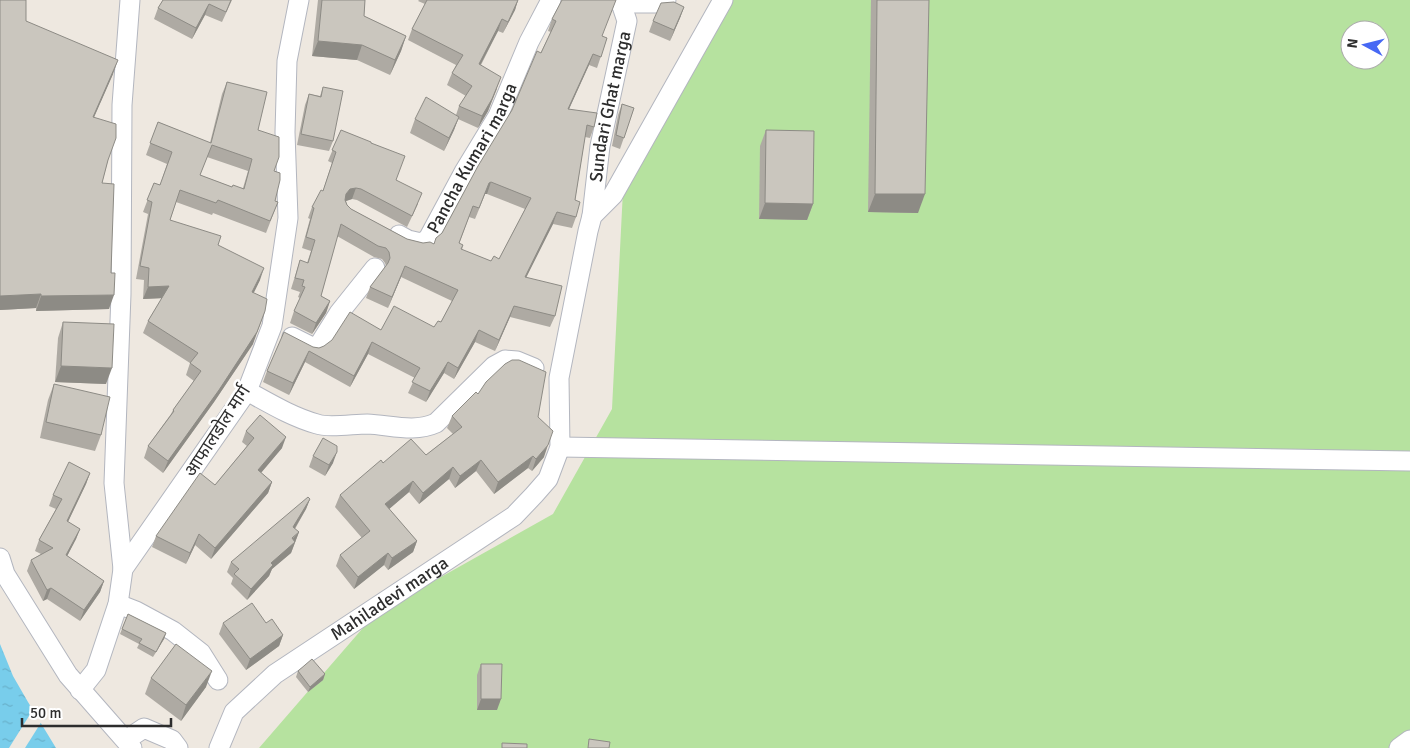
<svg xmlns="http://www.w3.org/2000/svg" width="1410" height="748" viewBox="0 0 1410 748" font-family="Signika,'Noto Sans Devanagari',sans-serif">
  <defs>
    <pattern id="water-ripples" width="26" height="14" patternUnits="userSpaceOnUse" patternTransform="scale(1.25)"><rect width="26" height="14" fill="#78cdeb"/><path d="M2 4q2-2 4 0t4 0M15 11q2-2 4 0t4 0" fill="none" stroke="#68b0ca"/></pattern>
  </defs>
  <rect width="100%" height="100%" fill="#eee8e0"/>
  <path fill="#b6e29f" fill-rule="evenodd" d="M728 0H1410V748H259L375 614 553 514 612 409 623 190ZM1350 30H1380V60H1350Z"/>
  <polygon fill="url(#water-ripples)" points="0,644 13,676 28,702 56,748 0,748"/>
  <polygon fill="#eee8e0" points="34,708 42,721 25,748 9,748"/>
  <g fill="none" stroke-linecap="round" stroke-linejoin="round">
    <g stroke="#b3b6bf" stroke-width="21">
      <g id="minor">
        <polyline points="621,3 664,3 666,0"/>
        <path id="s1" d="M592 216 600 146 627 21 621 3 615 0"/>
        <path id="s2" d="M399 235 408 240 421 243 428 239 464 172 498 116 529 42 551 0"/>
        <polyline points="292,337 314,348 319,345 339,313 375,268"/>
        <path d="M247 391C269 403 292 417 317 424 328 428 354 424 367 424 391 425 414 433 436 423L494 366 505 360 517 361 534 368"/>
        <polyline points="560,447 1410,461"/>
        <polyline points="0,558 5,574 68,675 132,748"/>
        <polyline points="123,569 114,483 121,294 122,105 130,0"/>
        <polyline points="118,604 136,611 173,631 201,653 218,680"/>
        <polyline points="80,690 96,670 118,604 123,569 247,391 272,326 288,218 285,132 287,61 299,0"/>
        <polyline points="126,740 144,728 172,740 178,748"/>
        <path id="s3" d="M219 748 234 712 275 674 514 516 534 495 548 479 560 447 559 378 588 231 592 216 613 195 723 0"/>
        <polyline points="1399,748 1410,740"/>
      </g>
    </g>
    <use href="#minor" stroke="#fff" stroke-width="19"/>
  </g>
  <g fill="#aeaaa3" fill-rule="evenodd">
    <polygon points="0,0 26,21 113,74 94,117 108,160 102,183 109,309 36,311 36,308 0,310"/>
    <polygon points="163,0 232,0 222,22 205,15 192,39 154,19 158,8"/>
    <polygon points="318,0 365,0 364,16 406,36 401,51 390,75 357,60 312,56"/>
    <polygon points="419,0 518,0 515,10 503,33 498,31 481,65 497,89 488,111 478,128 458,119 454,130 444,151 410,133 415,119 456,115 459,106 466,96 447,85 452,73 456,65 408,40 412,29 425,4 418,1"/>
    <polygon points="871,0 929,0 918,213 868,212"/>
    <polygon points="684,7 680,18 670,41 649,32 653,21"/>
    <path d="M552 19 607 38 597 68 589 65 569 109 594 127 590 138 585 137 575 200 576 217 572 228 553 224 526 277 555 316 550 327 510 317 495 351 475 342 454 379 444 373 426 402 408 393 415 378 368 354 350 387 305 362 289 395 263 382 267 371 313 347 319 348 381 330 434 327 441 322 452 301 401 277 388 308 366 298 370 287 386 266 385 263 382 259 374 257 337 236 321 296 330 301 326 313 312 334 290 323 294 311 300 298 298 297 300 292 291 289 300 260 307 263 311 251 302 248 310 219 308 218 312 207 323 191 332 163 328 161 341 130 371 143 396 180 418 204 407 227 357 200 352 199 346 201 347 205 351 209 407 239 423 243 434 244 442 233 512 110 551 32 548 31ZM485 194H487L525 209 499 259 491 261 462 250 463 245 459 244 469 217 475 219Z"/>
    <path d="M227 82 258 130 274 171 275 201 278 202 266 233 213 213 212 215 176 202 170 220 218 245 260 280 253 293V344L214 402 163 473 144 458 148 446 171 414 173 410 194 381 186 375 190 363 143 333 148 321 162 298 143 299 144 280 136 279 148 214 143 212 154 183 160 185 167 164 146 155 158 122 210 143 222 94ZM207 157 248 171 243 188 232 187 200 175Z"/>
    <polygon points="323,87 333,141 329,151 297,145 305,105 309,94 320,96"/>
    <polygon points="622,104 634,108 620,149 612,146 618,115"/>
    <polygon points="766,130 813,204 807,220 759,219 760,146"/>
    <polygon points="63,322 106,384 55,382 58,338"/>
    <polygon points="54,384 101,435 95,451 40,438 48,400"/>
    <polygon points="478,394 538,417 544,457 532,471 528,468 494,494 476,471 455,488 449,479 419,504 409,492 389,509 417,541 413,552 388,570 384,565 354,589 336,566 340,555 362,538 335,507 340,495 383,463 426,455 453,434 447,428 452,416"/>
    <polygon points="246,431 282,448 261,473 272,482 268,493 211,559 195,545 186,564 152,547 156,536 215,485 247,446 242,442"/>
    <polygon points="313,456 333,463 325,476 309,467"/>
    <polygon points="90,473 86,484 68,522 80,529 76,539 67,556 104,581 100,592 80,621 47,599 43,601 27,571 31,560 41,554 35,551 39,540 56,509 49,506 53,495"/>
    <polygon points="310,499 306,509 295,529 299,532 291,553 272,569 269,576 247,600 231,584 233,578 227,572 231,562"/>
    <polygon points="128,614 166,633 164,639 153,657 137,648 139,644 120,634"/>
    <polygon points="223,623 266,623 283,635 279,646 246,670 219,634"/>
    <polygon points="481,664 497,710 477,710 477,675"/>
    <polygon points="298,671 325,674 323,680 308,692 296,677"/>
    <polygon points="151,678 206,687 181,721 145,694"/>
  </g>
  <g fill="#8d8b85">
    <polygon points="518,0 515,10 503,33"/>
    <polygon points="209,4 205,15 192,39 196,28"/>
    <polygon points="684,7 680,18 670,41 674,30"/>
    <polygon points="502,19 498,31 475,75 479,64"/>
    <polygon points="406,36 401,51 390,75 395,60"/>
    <polygon points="318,41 362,45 357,60 312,56"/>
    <polygon points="593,54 589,65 564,120 568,109"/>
    <polygon points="118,60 113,74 88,131 93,117"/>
    <polygon points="501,77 488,111 478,128 482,116"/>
    <polygon points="459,117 454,130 444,151 449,138"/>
    <polygon points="491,182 487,194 485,194 475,219 489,183"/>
    <polygon points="356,188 352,199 346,201 342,205 346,194 350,189"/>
    <polygon points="875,194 925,194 918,213 868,212"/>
    <polygon points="765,203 813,204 807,220 759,219"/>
    <polygon points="557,212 553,224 521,288 525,277"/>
    <polygon points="405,266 401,277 388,308 392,297"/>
    <polygon points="264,268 260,280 248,305 252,292"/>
    <polygon points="169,286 165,298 143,299 148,287"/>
    <polygon points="41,294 36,308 0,310 0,296"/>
    <polygon points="114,295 109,309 36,311 41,296"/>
    <polygon points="330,301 326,313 312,334 316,323"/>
    <polygon points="514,306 510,317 495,351 499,340"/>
    <polygon points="265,311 253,344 214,402 163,473 168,461"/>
    <polygon points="479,330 475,342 454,379 458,368"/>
    <polygon points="372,342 368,354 350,387 354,376"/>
    <polygon points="309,351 305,362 289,395 293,383"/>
    <polygon points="448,362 444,373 426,402 430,391"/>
    <polygon points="61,366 112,368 106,384 55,382"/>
    <polygon points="286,437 282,448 254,481 258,470"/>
    <polygon points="548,445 544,457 532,471 536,459"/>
    <polygon points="337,452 333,463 325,476 329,465"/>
    <polygon points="533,456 528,468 494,494 498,482"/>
    <polygon points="481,460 476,471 455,488 460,476"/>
    <polygon points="453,467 449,479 419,504 423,493"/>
    <polygon points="90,473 86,484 63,532 67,521"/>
    <polygon points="413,481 409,492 381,516 385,504"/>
    <polygon points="272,482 268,493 211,559 215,548"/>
    <polygon points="310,499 306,509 289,538 293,527"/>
    <polygon points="80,529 76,539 62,566 66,555"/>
    <polygon points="299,532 291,553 272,569 269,576 247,600 251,589 271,563"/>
    <polygon points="199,534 195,545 186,564 190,553"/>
    <polygon points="417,541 413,552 388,570 392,558"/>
    <polygon points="388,553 384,565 354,589 358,577"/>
    <polygon points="104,581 100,592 80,621 84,610"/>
    <polygon points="51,588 47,599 43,601 47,590"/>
    <polygon points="166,633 164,639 153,657 156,652"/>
    <polygon points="283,635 279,646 246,670 250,659"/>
    <polygon points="212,671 206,687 181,721 186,705"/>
    <polygon points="325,674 323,680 308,692 310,687"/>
    <polygon points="481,699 501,699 497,710 477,710"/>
  </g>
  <g fill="#cac6be" stroke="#8d8b85" fill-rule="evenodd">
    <polygon points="0,0 26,0 26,21 118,60 93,117 116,124 116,138 108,160 102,183 114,184 111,273 115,273 114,295 41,296 41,294 0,296"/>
    <polygon points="163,0 231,0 226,12 209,4 196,28 158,8"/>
    <polygon points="322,0 365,0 364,16 406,36 395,60 362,45 318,41"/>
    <polygon points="427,0 518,0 508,22 502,19 479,64 501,77 492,99 482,116 459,106 472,86 452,73 463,55 412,29"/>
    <path d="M562 0H616L602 36 607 38 601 57 593 54 568 109 597 113 594 127 587 125 575 200 580 202 576 217 557 212 525 277 562 286 555 316 514 306 499 340 479 330 458 368 448 362 430 391 412 382 420 368 372 342 354 376 309 351 293 383 267 371 284 332 313 347 319 348 324 346 332 340 350 312 381 330 394 306 434 327 438 321 441 322 458 290 405 266 392 297 370 287 388 263 390 258 389 252 386 248 378 246 341 224 321 296 330 301 316 323 294 311 305 287 302 286 304 280 295 278 300 260 308 263 315 240 306 237 314 208 312 207 321 190 323 191 336 152 332 150 341 130 371 142V143L405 156 396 180 422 193 412 216 361 189 356 188 350 189 346 194 345 200 347 205 351 209 407 239 423 243 430 242 434 244 436 238 442 233 478 166 512 110 537 51 541 53 556 21 552 19ZM491 182 531 198 499 259 494 256 491 261 461 249 463 245 459 243 473 206 479 208 489 183Z"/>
    <polygon points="877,0 929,0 925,194 875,194"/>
    <polygon points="674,2 684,7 674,30 653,21 661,3"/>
    <path d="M227 82 267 92 258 130 279 137V157L274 171 280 173V180L275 201 278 202 270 221 218 200 216 203 180 190 170 220 221 236 218 245 264 268 252 292 267 299 265 311 257 332 219 390 168 461 148 446 174 411 173 410 201 371 190 363 198 353 148 321 169 286 148 287 149 268 140 266 152 202 147 200 154 183 160 185 172 152 150 143 158 122 211 143ZM212 145 252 159 244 189 233 185 232 187 200 175Z"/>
    <polygon points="323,87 343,91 333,141 301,134 309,94 321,97"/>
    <polygon points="426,97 459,117 449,138 415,119"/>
    <polygon points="622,104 634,108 624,138 616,135"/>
    <polygon points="766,130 814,131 813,204 765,203"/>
    <polygon points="63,322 114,324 112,368 61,366"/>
    <polygon points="512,360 519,360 546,372 538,417 553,431 548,445 536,459 533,456 498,482 481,460 460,476 453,467 423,493 413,481 385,504 417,541 392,558 388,553 358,577 340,555 370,531 340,495 381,460 383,463 411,439 426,455 462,427 452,416 476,392 478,394 486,382 505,364"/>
    <polygon points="54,384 110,397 101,435 46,422"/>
    <polygon points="260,415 286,437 258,470 272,482 215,548 199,534 190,553 156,536 200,473 215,485 254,438 246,431"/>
    <polygon points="323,438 337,446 337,452 329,465 313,456"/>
    <polygon points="69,462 90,473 67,521 80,529 66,555 104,581 84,610 51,588 47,590 31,560 53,548 39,540 62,499 53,495"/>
    <polygon points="308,497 310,499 293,527 299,532 292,538 295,542 271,563 273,565 251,589 234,574 239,569 231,562"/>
    <polygon points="252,603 266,623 272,619 283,635 250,659 223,623"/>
    <polygon points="128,614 166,633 156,652 139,643 142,639 122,629"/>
    <polygon points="176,644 212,671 186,705 151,678"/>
    <polygon points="312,659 325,674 310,687 298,671"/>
    <polygon points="481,664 502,664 501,699 481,699"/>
    <polygon points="589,739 610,742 609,748 588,748"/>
    <polygon points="502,743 527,744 527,748 502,748"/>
  </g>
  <g text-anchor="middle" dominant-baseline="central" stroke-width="5" stroke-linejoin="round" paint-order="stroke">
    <g font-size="18" fill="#2d2d2d" stroke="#fff">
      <text stroke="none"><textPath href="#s1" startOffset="111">Sundari Ghat marga</textPath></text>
      <text stroke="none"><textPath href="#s2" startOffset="124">Pancha Kumari marga</textPath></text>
      <text transform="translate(217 431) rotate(-57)">आफालडोल मार्ग</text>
      <text stroke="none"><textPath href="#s3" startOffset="232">Mahiladevi marga</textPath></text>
    </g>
  </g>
  <g transform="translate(1365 45) rotate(277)"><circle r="24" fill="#ffffff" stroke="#ababab"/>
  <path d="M0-4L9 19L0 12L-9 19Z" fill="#4768f4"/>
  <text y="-8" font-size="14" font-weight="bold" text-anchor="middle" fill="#2d2d2d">N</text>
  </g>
  <path d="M22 718v8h149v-8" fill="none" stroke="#2d2d2d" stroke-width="2.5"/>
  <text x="30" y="718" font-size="15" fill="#2d2d2d" stroke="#ffffff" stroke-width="4" paint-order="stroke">50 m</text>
</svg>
